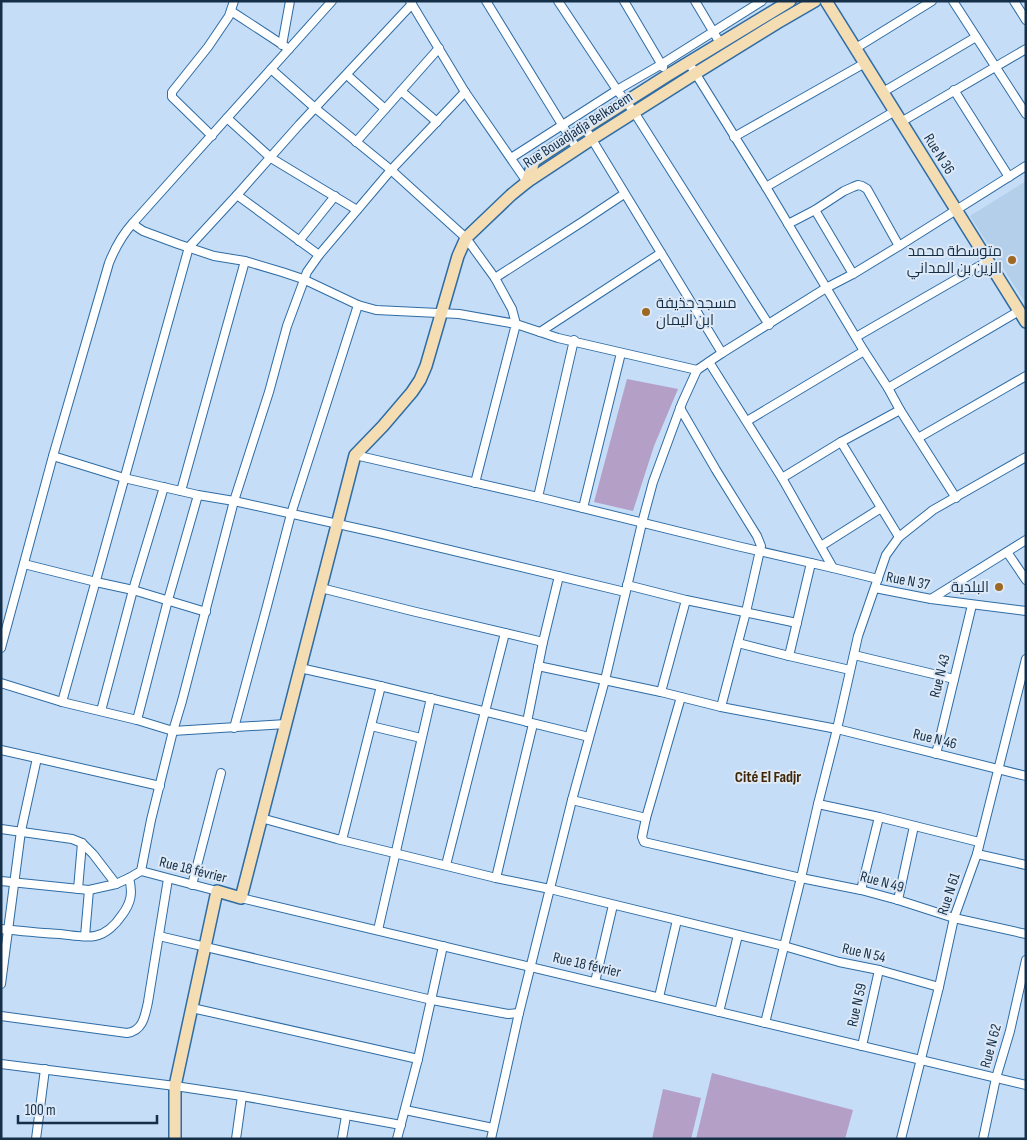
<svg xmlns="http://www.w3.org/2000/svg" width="1027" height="1140" viewBox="0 0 1027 1140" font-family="'Sofia Sans Condensed',Cairo,sans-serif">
  <rect width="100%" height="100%" fill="#c5ddf7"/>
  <polygon fill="#b4cfea" points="1026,181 1026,304 970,216"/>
  <g fill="#b49fc7">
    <polygon points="627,379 678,389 654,446 633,511 594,502"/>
    <polygon points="712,1073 853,1110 845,1139 696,1139"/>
    <polygon points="663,1089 701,1098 691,1139 652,1139"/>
  </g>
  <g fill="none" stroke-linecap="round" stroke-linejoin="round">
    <g stroke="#2e6ca4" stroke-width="10">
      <g id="street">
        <polyline points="332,1 133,223 137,227 143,231 178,244 214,256 245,261 282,272 303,279 358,305 376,310 459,314 516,324 475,483"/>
        <polyline points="410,1 465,92 527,182"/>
        <polyline points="486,1 577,149"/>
        <polyline points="558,1 617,90 634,112 769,325"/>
        <polyline points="624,1 663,67"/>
        <polyline points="695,1 720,43"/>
        <polyline points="953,1 1026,114"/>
        <polyline points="1014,1 1026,20"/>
        <polyline points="231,11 289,49"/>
        <polyline points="282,45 290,1"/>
        <polyline points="856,48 932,1"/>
        <polyline points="689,63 766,187 864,351 888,388 900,410 956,498"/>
        <polyline points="271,69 315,108 391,170 466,238 495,278 512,309 516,324 558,338 697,370"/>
        <polyline points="347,75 385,109"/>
        <polyline points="954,90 1009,177"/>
        <polyline points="401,91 437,122"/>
        <polyline points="883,92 976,37"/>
        <polyline points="227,118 271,158 357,210"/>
        <polyline points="901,122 1026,49"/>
        <polyline points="585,128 722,353"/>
        <polyline points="212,136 172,97 172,92 208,47 229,16 234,1"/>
        <polyline points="734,137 865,63"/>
        <polyline points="356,142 439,48"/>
        <polyline points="511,158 617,90 662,64 762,1"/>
        <polyline points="766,187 895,111"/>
        <polyline points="237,195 319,255"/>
        <polyline points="815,210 853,274"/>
        <polyline points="788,224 815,210 844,191 853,187 858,185 862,186 867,189 899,246"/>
        <polyline points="299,241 335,196"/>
        <polyline points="495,278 582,222 624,194"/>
        <polyline points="540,332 661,253"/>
        <polyline points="856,337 988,261"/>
        <polyline points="709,362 782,478 833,568"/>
        <polyline points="888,388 1019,311"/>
        <polyline points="680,408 716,470 757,536 761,546 746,612 721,707"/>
        <polyline points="747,421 864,351"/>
        <polyline points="918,438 1026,376"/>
        <polyline points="841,442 899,537"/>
        <polyline points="355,455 538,497 737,546 833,568 878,579"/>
        <polyline points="53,456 124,478 198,495 234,501 383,534 625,592"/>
        <polyline points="782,478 841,442 900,410"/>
        <polyline points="181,491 245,261"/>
        <polyline points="538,497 574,340"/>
        <polyline points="583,508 621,353"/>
        <polyline points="821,546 881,508"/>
        <polyline points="1007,552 1026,580"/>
        <polyline points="24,564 96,582 133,590 206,612"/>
        <polyline points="627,585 686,600 797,623"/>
        <polyline points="321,588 412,611 543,642"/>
        <polyline points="875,588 931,599 1026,611"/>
        <polyline points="931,599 1026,540"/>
        <polyline points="738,643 789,656 811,563"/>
        <path d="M1 648 53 456 109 263C115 248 122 235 133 223"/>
        <polyline points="854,655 954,679"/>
        <polyline points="789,656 850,670"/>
        <polyline points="538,666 661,692 721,707 837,729 1026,776"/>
        <polyline points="300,668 376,685 589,737"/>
        <polyline points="1,683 62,702 137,720 173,731 286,724"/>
        <polyline points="661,692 686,600"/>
        <polyline points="681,697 646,818 642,837 644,842 801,878 861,890 898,900 954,918 1026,934"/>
        <polyline points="62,702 189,247 237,195 299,125 412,4"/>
        <polyline points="101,711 133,590 164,487"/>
        <polyline points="137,720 168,600 198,495"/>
        <polyline points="527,722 543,642 559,576"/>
        <polyline points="371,726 421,738"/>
        <polyline points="234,728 267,606 291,514 358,305"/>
        <polyline points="1,750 160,786"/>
        <polyline points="936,754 972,605"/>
        <polyline points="572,800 646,818"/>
        <polyline points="818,804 879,817 979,842"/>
        <polyline points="261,818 337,839 496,878 550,889 784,946 839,962 879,970 939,987"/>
        <polyline points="1,829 72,839 82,843 93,854 116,884"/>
        <polyline points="342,840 381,686"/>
        <polyline points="977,854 1026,865"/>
        <polyline points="446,865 505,633"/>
        <polyline points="141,871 217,891"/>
        <polyline points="496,878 533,724"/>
        <polyline points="1,881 89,890 116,884 129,878 141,871 151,820 173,731 182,701 234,501 269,392 287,326 307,272 319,255 391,170 465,92"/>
        <polyline points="192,885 221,773"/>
        <polyline points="78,889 82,843"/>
        <polyline points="861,890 879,817"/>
        <polyline points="241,898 1026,1085"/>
        <polyline points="898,900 914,826"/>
        <path d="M1 929C21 931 40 933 60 934 71 935 84 938 95 936 106 934 116 924 122 915 131 903 133 893 129 878"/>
        <polyline points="378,930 431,698"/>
        <polyline points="85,936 89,890"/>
        <polyline points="159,936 432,1000 508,1014 519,1013"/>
        <polyline points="595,982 613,905"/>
        <polyline points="1,984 21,831 37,758"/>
        <polyline points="659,997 677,920"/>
        <polyline points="192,1008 418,1059"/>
        <polyline points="719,1012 738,935"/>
        <path d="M1 1016 127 1033C143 1031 145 1016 148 1002L168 879"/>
        <polyline points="765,1023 801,878 818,804 837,729 858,636 886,555 899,537 933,510 1026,457"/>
        <polyline points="862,1046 879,970"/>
        <polyline points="1,1064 175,1086 242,1096 401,1125"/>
        <polyline points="405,1110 493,1128"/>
        <polyline points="36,1139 45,1069"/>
        <polyline points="236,1139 242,1096"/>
        <polyline points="342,1139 346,1116"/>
        <polyline points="397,1139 418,1059 443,946"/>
        <polyline points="491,1139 519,1013 572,800 605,680 642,523 653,482 682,403 697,370 722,353 826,288 853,274 899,246 1026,166"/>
        <polyline points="901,1139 939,987 954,918 977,854 1026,659"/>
        <polyline points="983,1139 996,1078 1010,1031 1026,960"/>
      </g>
    </g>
    <g stroke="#2e6ca4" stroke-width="14">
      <g id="secondary">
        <polyline points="826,1 1026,322"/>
        <polyline points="527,182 534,161 569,138 668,75 790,1"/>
        <polyline points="175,1139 175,1086 217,891 241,898 355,455 383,426 412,392 420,380 426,366 458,256 466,238 511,195 527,182 592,139 696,73 777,23 815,1"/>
      </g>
    </g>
    <use href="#street" stroke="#fff" stroke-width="8"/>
    <use href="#secondary" stroke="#f4dcb3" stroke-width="11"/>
  </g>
  <g fill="#9e6822" stroke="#dde9f6" stroke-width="2">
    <circle cx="1012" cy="260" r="5"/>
    <circle cx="646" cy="312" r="5"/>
    <circle cx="999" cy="587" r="5"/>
  </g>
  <g text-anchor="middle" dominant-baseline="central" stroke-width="4" stroke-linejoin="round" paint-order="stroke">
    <g font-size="15" fill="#152f48" stroke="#dde9f6">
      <text transform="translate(578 130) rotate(-33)">Rue Bouadjadja Belkacem</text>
      <text transform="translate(939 154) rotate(58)">Rue N 36</text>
      <text transform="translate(908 581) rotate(11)">Rue N 37</text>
      <text transform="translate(940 676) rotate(-76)">Rue N 43</text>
      <text transform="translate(935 739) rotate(14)">Rue N 46</text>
      <text transform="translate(193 870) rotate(14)">Rue 18 février</text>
      <text transform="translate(882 882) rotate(15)">Rue N 49</text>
      <text transform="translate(949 894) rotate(-72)">Rue N 61</text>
      <text transform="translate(864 953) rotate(13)">Rue N 54</text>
      <text transform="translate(587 965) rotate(13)">Rue 18 février</text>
      <text transform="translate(857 1005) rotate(-77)">Rue N 59</text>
      <text transform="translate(991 1046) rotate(-75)">Rue N 62</text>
    </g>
    <g font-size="15" fill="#152f48" stroke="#dde9f6" text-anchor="end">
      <text x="1002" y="251">متوسطة محمد<tspan x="1002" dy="17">الزين بن المداني</tspan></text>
      <text x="656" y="303" text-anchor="start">مسجد حذيفة<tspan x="656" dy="17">ابن اليمان</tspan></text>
      <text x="989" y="587">البلدية</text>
    </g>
    <g font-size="16" font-weight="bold" fill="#402604" stroke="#dde9f6">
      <text x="768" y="777">Cité El Fadjr</text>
    </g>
  </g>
  <rect width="1027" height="1140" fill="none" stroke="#152f48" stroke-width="5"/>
  <path d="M18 1115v8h139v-8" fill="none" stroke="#152f48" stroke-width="2.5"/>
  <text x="25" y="1115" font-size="15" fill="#152f48" stroke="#dde9f6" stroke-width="4" paint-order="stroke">100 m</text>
</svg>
